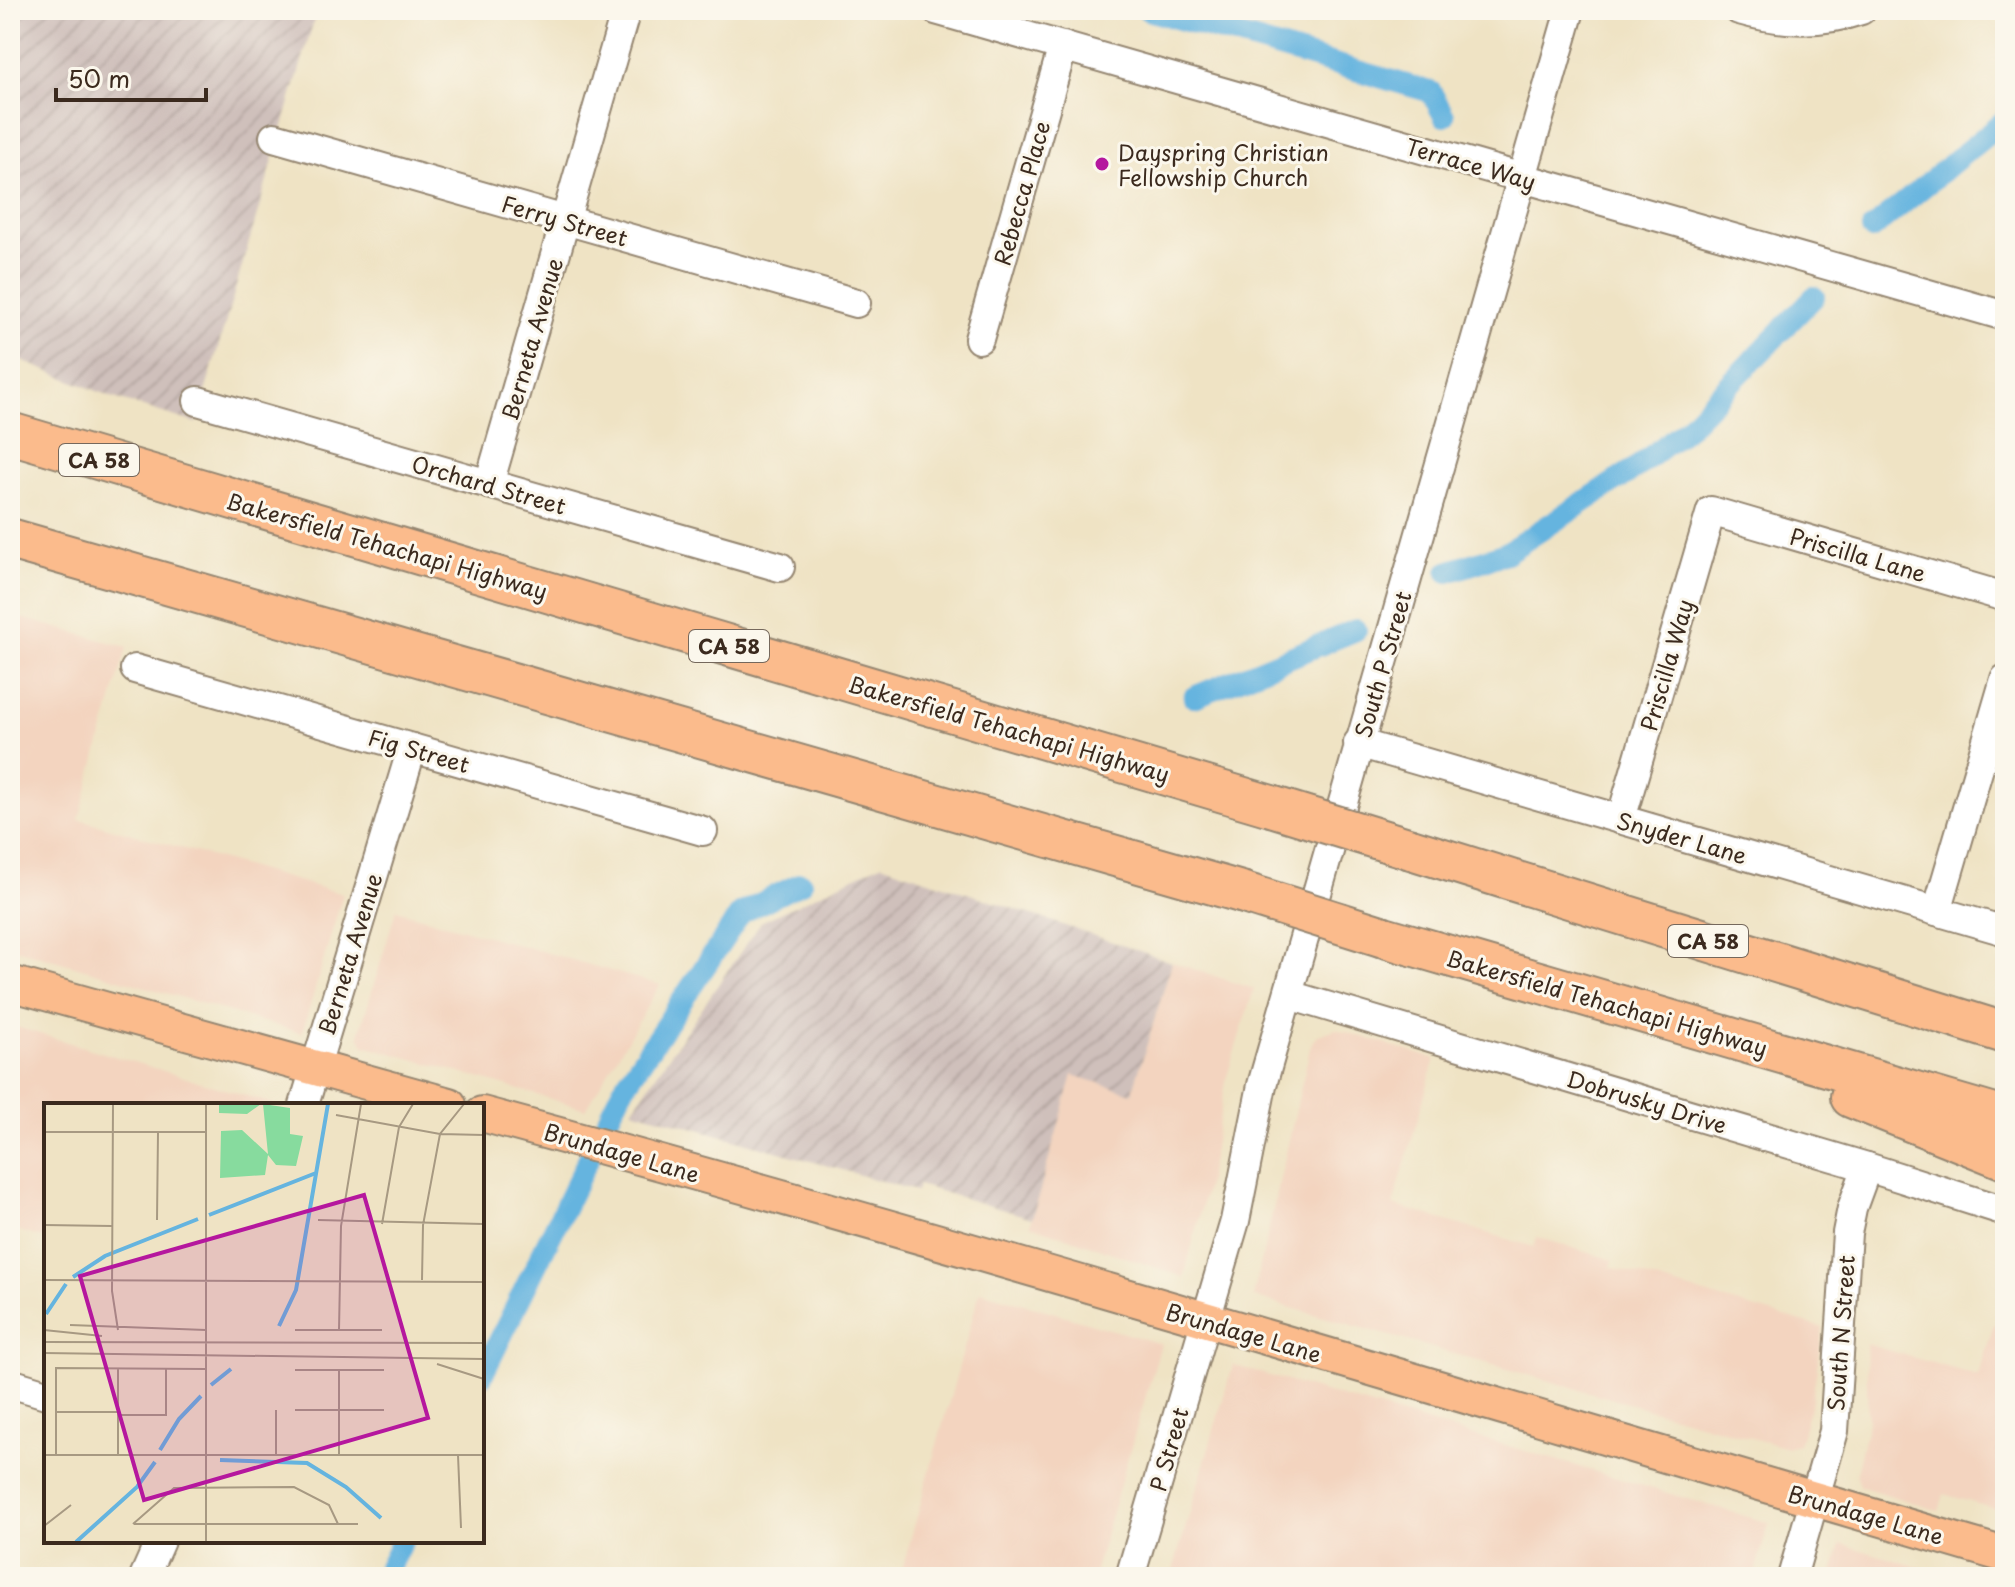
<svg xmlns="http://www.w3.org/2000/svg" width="2015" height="1587" viewBox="0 0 2015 1587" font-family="'Playpen Sans',sans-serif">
  <defs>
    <pattern id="industrial-furrows" width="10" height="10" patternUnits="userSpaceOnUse" patternTransform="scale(2)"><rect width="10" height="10" fill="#cfc0bb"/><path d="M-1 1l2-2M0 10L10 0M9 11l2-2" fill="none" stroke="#b3a5a0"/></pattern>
  </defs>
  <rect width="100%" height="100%" fill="#fbf7ec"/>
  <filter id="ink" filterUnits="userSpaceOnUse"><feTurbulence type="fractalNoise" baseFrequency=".0125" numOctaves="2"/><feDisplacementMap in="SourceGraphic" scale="16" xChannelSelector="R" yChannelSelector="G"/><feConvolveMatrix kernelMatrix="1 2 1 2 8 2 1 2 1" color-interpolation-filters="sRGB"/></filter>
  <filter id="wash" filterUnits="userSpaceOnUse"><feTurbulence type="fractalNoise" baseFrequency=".006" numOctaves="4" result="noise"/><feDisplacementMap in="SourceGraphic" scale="32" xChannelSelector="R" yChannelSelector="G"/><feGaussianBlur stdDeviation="1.8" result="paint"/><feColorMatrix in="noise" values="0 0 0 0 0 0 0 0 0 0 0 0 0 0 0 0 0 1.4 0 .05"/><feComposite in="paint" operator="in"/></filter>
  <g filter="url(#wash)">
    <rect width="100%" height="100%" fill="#efe3c4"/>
    <g fill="#f3d4bf">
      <polygon points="10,615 127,647 79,819 343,894 302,1033 10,947"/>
      <polygon points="396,910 660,985 586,1109 364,1045 359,1035"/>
      <polygon points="1172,962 1254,989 1227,1076 1207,1185 1184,1277 1030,1225 1073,1074 1132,1093"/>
      <polygon points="10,1025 277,1105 46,1105 46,1239 10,1228"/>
      <polygon points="1336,1029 1435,1059 1393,1205 1534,1247 1537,1237 1613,1260 1611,1267 1823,1328 1812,1400 1799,1444 1787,1448 1253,1297 1310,1048 1316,1036"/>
      <polygon points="980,1291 1161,1344 1093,1577 900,1577"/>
      <polygon points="1994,1324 2005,1328 2005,1512 1944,1494 1939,1511 1860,1486 1856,1473 1868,1422 1866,1344 1978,1376"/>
      <polygon points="1233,1365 1769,1523 1754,1577 1171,1577"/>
      <polygon points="1841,1544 1951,1577 1832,1577"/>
    </g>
    <g fill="url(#industrial-furrows)">
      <polygon points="10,10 317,10 196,423 117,399 10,356"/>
      <polygon points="881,864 1172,962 1132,1093 1073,1075 1032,1218 918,1185 916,1191 632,1110 761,922"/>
    </g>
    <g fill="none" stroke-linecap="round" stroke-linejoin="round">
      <g stroke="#65b4df" stroke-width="22">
        <polyline points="1148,10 1431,92 1444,116"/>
        <polyline points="1872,229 2005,120"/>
        <polyline points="1448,572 1506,553 1636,468 1689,426 1814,297"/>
        <polyline points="1194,697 1356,630"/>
        <polyline points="482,1376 622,1090 741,913 801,883"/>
        <polyline points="384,1577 402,1541"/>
      </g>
    </g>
  </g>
  <g filter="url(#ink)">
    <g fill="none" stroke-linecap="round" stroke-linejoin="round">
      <g stroke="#958671" stroke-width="32">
        <g id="minor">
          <polyline points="936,10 2005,316"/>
          <path d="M1739 10C1780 22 1820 24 1861 10"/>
          <polyline points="274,137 856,303"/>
          <polyline points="979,339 1063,46"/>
          <polyline points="198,401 780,567"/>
          <polyline points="489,484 626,10"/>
          <polyline points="135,669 703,831"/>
          <polyline points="1358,743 2005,931"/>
          <polyline points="1621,819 1711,511 2005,597"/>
          <polyline points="1937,911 2005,679"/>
          <polyline points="1289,995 1867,1167 2005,1211"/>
          <polyline points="304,1105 412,748"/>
          <polyline points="10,1383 46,1394"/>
          <polyline points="144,1577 160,1541"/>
          <polyline points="1130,1577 1235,1221 1262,1085 1570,10"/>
          <polyline points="1792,1577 1834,1431 1847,1233 1852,1208 1867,1167"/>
        </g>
      </g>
      <g stroke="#958671" stroke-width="38">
        <g id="major">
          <polyline points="10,983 449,1105"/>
          <path d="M482 1114C992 1252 1498 1407 2005 1555"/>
        </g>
      </g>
      <g stroke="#958671" stroke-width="44">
        <g id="highway">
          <polyline points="10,433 1271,806"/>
          <polyline points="10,539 1241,892"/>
          <polyline points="1411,849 2005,1033"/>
          <polyline points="1384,937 2005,1118"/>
          <polyline points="1851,1097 2005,1159"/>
        </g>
      </g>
      <use href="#minor" stroke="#fff" stroke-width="28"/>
      <use href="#major" stroke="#fbbb8c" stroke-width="34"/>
      <use href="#highway" stroke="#fbbb8c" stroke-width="40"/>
      <g stroke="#958671" stroke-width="44" stroke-linecap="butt">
        <g id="highway-bridge">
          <polyline points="1271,806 1411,849"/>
          <polyline points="1241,892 1384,937"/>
        </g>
      </g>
      <use href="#highway-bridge" stroke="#fbbb8c" stroke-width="40"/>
    </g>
  </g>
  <circle fill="#b5179e" stroke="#fbf7ec" stroke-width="3" cx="1102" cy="164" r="8"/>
  <g text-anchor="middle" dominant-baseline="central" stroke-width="6" stroke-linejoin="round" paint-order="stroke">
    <g fill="#fbf7ec" stroke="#75685c" stroke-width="2">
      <rect x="59" y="444" width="80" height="32" rx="6"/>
      <rect x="689" y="630" width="80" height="32" rx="6"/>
      <rect x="1668" y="925" width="80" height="32" rx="6"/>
    </g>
    <g font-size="20" font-weight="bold" fill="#3b2a1e">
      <text x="99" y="460">CA 58</text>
      <text x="729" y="646">CA 58</text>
      <text x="1708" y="941">CA 58</text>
    </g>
    <g font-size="22" fill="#3b2a1e" stroke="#fbf7ec" text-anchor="start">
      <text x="1118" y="151">Dayspring Christian<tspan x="1118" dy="25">Fellowship Church</tspan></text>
    </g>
    <g font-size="22" fill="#3b2a1e" stroke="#fbf7ec">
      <text transform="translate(1471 163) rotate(16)">Terrace Way</text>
      <text transform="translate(1021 193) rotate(-74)">Rebecca Place</text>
      <text transform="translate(565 220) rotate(16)">Ferry Street</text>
      <text transform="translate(531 339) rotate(-74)">Berneta Avenue</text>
      <text transform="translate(489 484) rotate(16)">Orchard Street</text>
      <text transform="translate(387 545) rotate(16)">Bakersfield Tehachapi Highway</text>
      <text transform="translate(1858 554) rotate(16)">Priscilla Lane</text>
      <text transform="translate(1382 664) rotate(-74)">South P Street</text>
      <text transform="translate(1666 665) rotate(-74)">Priscilla Way</text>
      <text transform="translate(1009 728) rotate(16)">Bakersfield Tehachapi Highway</text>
      <text transform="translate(419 750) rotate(16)">Fig Street</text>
      <text transform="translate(1682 837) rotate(16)">Snyder Lane</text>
      <text transform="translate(349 954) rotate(-73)">Berneta Avenue</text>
      <text transform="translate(1607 1002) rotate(16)">Bakersfield Tehachapi Highway</text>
      <text transform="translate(1647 1101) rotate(17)">Dobrusky Drive</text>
      <text transform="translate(622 1152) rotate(16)">Brundage Lane</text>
      <text transform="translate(1244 1332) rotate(16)">Brundage Lane</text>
      <text transform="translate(1840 1333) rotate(-86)">South N Street</text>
      <text transform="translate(1168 1449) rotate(-74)">P Street</text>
      <text transform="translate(1866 1514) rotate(16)">Brundage Lane</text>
    </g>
  </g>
  <g transform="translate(44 1103)">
    <rect width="440" height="440" fill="#efe3c4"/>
    <path d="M175 1H217L203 11 175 10ZM219 1 246 5V31L259 33 252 63 232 62 224 52 221 72 176 75 177 28 198 27 224 51Z" fill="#87db9e"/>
    <path fill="none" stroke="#65b4df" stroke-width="4" d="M165 112 272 70M29 174 61 153 154 116M2 211 22 181M235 223 252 187 284 1M167 282 187 266M116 347 135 316 157 293M176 357 263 360 302 384 337 415M32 439 93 384 111 359"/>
    <path fill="none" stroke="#a79982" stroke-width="2" d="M69 1 68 188 74 227M162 1V439M292 12 396 31 440 32M0 29H162M113 117 114 29M274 117 440 121M338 121 355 24 369 1M0 122 68 123M0 177 440 179M378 177 379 122 396 31 420 1M439 178 440 1M26 222 162 227M0 227 58 233M251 227H338M295 227 297 123 317 1M0 239 440 240M0 250 440 256M393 261 440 276M251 267H340M251 307H340M12 309H74M74 312H122V266M0 352H440M12 352V265L162 266M74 352V265M232 352V307M295 352V267M414 352 417 425M89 421 130 385 250 384 285 402 294 421M90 421H314M0 423 27 402"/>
    <path fill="#b5179e" fill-opacity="0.15" stroke="#b5179e" stroke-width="4" d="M320 92 384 315 100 397 36 173Z"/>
    <rect width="440" height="440" fill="none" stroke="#3b2a1e" stroke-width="4"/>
  </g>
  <rect width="2015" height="1587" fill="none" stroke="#fbf7ec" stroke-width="40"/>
  <path d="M56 88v12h150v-12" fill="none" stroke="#3b2a1e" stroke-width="4"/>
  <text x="68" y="88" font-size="24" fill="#3b2a1e" stroke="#fbf7ec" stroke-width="6" paint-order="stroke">50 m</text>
</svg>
